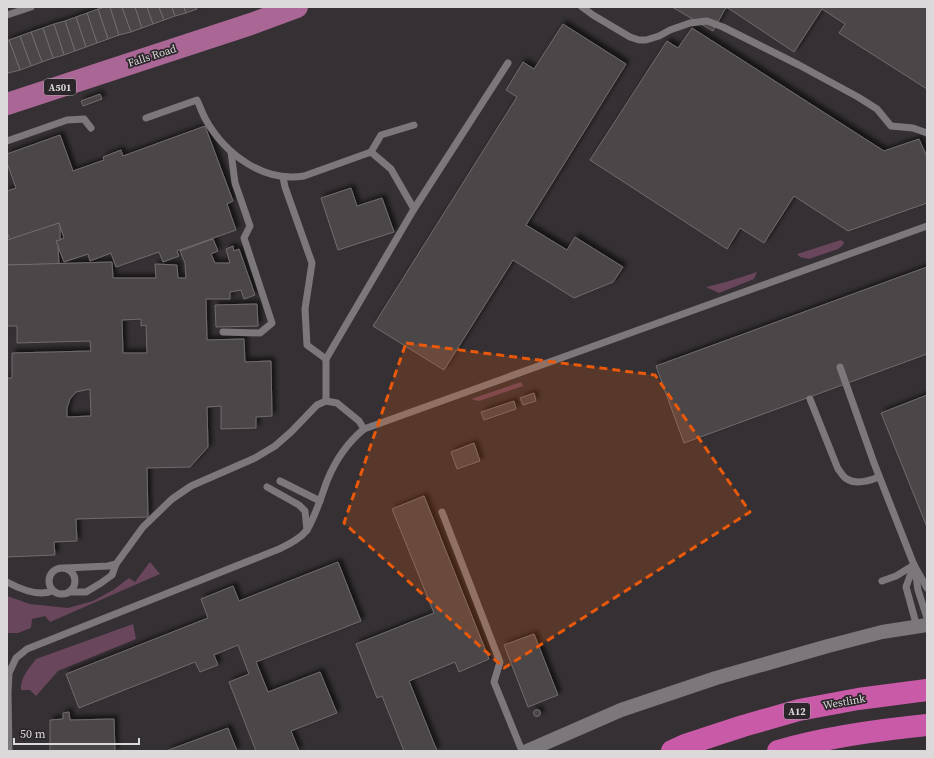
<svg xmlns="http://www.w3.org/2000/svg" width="934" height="758" viewBox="0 0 934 758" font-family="'Source Serif 4',serif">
  <defs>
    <filter id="shadow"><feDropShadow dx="3.5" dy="-3.5" stdDeviation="2" flood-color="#0009"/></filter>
  </defs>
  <rect width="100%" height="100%" fill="#353033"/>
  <g fill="#6a465d">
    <polygon points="841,240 844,242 843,245 838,249 809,259 800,257 797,254"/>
    <polygon points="757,272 754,279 719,293 706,287 726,282"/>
    <polygon points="521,382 523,386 479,401 471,399"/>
    <polygon points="150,562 160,574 50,622 45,616 32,619 31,628 18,633 7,633 7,596 30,604 68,608 93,601 113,590 129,578 135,582"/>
    <path d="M133 624 136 639 58 671 36 696 30 690H21C20 678 29 668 36 659Z"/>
  </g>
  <g fill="#4b4649" stroke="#706b6e" fill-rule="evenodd" filter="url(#shadow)">
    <polygon points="105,7 110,7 119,35 108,39 98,9"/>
    <polygon points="110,7 122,7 131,32 119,35"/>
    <polygon points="122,7 135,7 142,28 131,32"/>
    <polygon points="135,7 147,7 153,24 142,28"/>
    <polygon points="147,7 159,7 164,20 153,24"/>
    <polygon points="159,7 172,7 175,16 164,20"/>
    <polygon points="172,7 184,7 186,13 175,16"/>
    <polygon points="184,7 197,7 197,9 186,13"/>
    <polygon points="672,7 729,7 725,9 713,31"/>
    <polygon points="729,7 927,7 927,89 839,33 845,24 822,9 794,52 728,8"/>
    <polygon points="98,9 108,39 97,43 87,13"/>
    <polygon points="87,13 97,43 86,47 76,17"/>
    <polygon points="76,17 86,47 75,51 65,21"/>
    <polygon points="65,21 75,51 64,55 54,24"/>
    <polygon points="54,24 64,55 53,58 43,28"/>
    <polygon points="563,24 626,64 526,225 567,250 575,237 623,267 613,282 574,298 513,260 444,370 373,326 517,97 506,90 523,62 534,69"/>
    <polygon points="43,28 53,58 42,62 31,32"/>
    <polygon points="692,28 884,151 919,139 927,157 927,203 848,231 794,196 764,243 740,228 727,249 590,160 667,41 678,48"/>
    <polygon points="31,32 42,62 31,66 20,36"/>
    <polygon points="20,36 31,66 20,70 9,40"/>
    <polygon points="9,40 20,70 8,73 7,69 7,41"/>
    <polygon points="100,94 102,99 83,106 81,101"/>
    <polygon points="205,126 233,201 227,204 236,230 177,251 179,256 163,262 159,252 116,267 111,253 90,261 88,254 64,262 56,241 64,238 59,223 10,240 7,232 7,191 16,188 7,163 7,154 60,135 73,171 104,160 103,157 121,150 123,156"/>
    <polygon points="351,188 357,206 382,198 394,232 338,250 321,198"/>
    <polygon points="59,223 60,227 60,240 56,241 58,246 59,264 7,265 7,240"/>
    <path d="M213 239 218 251 211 254 215 263H230L226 249 233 246 234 251 239 249 255 295 244 299 241 290 230 292V299H206L207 340 244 339 245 362 271 361 272 416 256 417V428L221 429V406L207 407 208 447 190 467 147 468 148 517 76 519 77 541 54 542 55 555 7 557V378H12V353L91 351 90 341 17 343V326H7V265L112 262 113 278H156L155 264 177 265 178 278H186L185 263 180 251ZM141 319V326L146 325 147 353H123L122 320ZM90 389 91 416 67 417V408L70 399 76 392Z"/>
    <polygon points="927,267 927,354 684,443 656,366"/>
    <polygon points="257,304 258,326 216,327 215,305"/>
    <polygon points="534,393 536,401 523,405 520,398"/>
    <polygon points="927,395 927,527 881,413"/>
    <polygon points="514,401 516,409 484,420 481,412"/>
    <polygon points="474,443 480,461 457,469 451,452"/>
    <polygon points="424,496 489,659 459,672 455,662 409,681 437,751 404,751 382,696 377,698 356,644 434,613 392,509"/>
    <polygon points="338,562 361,621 256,662 268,692 320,672 337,713 291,731 299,751 256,751 229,682 249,674 238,645 214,655 218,665 200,672 195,662 79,708 66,674 208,618 201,599 233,586 239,601"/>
    <polygon points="534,634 558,695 528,707 504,645"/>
    <circle cx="537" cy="713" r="3.5"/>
    <polygon points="69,712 70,720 114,719 115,751 50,751 50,720 63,719 63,713"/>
    <polygon points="228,728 237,751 166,751"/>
  </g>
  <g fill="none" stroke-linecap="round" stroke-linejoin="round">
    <g stroke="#7c777a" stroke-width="7">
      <polyline points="582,7 593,15 630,37 639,40 646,40 659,36 670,30 690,23 707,21 723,27 799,65 858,97 877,109 891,126 913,128 927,133"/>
      <polyline points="7,15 31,7"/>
      <path d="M146 118 197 100C200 106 202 113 206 120 225 154 264 183 304 176L371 152"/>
      <polyline points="414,125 381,135 371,152 391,169 414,209"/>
      <polyline points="7,141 67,120 84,119 91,128"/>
      <polyline points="283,177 285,187 312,263 305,309 307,345 326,359"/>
      <polyline points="223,332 260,333 272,323 244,238 250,226 235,183 231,152"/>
      <polyline points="840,367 874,463 914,565 927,588"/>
      <path d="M810 399 838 469C841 472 843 477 847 479 856 485 869 481 879 477"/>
      <polyline points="326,401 326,359 414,209 508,63"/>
      <polyline points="280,481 320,501"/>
      <polyline points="267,487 299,505 305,511 307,530"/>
      <polyline points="442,512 500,662 494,682 522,751"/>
      <polyline points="914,565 906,587 917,627"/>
      <circle cx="62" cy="581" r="13"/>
      <polyline points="65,568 108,566 116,564"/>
      <polyline points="915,569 918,590 927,618"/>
      <polyline points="882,581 896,576 914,565"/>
      <path d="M7 582C20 589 38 597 52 591"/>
      <polyline points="70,592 86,592 101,583 112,575 116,564 143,527 172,499 191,486 255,458 275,446 291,432 317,405 326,401 337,403 359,421 364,429"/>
      <path d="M9 751 8 693 9 673 16 658 27 649 279 549C289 544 300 539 307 530 316 515 321 497 327 481 335 461 347 443 364 429L927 226"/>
    </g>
    <polyline stroke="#7c777a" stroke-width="14" points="527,751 621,710 716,678 828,646 882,632 927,625"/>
    <polyline stroke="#aa6695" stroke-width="22" points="7,104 251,24 297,7"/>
    <g stroke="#c85aa7" stroke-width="22">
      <polyline points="672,751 685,745 743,726 799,710 858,699 927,690"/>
      <path d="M778 751C826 737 877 730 927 725"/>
    </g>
  </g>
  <path fill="#e8590c" fill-opacity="0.2" stroke="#e8590c" stroke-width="3" stroke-dasharray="8 5" stroke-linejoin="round" d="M406 343 655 375 750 512 504 668 344 523Z"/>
  <g text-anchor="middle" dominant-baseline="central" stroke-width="3.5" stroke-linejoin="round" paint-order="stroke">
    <g fill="#2b2629" stroke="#a7a3a6" stroke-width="1">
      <rect x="44" y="79" width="32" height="16" rx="3"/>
      <rect x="784" y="703" width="26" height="16" rx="3"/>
    </g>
    <g font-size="10" font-weight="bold" fill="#dcd9db">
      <text x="60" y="87">A501</text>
      <text x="797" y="711">A12</text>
    </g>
    <g font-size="11" fill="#dcd9db" stroke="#2b2629">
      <text transform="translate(152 56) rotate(-18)">Falls Road</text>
      <text transform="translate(844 702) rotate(-10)">Westlink</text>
    </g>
  </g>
  <rect width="934" height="758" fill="none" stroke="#dcd9db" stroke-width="16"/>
  <path d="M14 738v6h125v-6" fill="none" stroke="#dcd9db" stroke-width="2"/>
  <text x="20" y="738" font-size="12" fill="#dcd9db" stroke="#2b2629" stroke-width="3" paint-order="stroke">50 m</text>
</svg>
